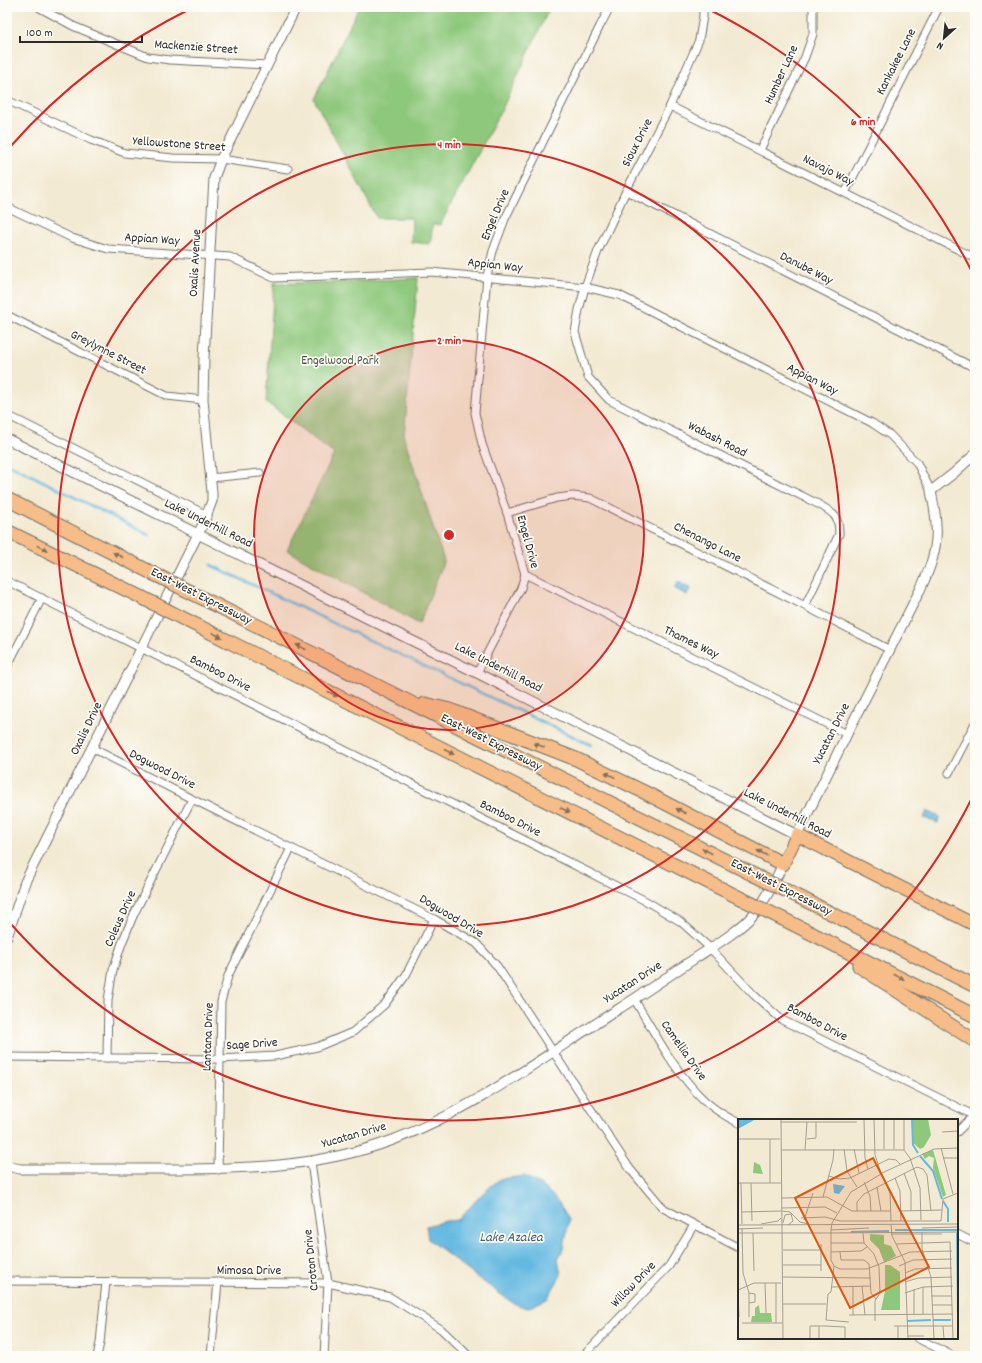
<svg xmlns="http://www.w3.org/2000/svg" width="982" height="1363" viewBox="0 0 982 1363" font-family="Dekko,sans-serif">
  <rect width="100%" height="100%" fill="#fdfcf7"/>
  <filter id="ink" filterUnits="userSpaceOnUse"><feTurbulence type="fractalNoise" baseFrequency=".025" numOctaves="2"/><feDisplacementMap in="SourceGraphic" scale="8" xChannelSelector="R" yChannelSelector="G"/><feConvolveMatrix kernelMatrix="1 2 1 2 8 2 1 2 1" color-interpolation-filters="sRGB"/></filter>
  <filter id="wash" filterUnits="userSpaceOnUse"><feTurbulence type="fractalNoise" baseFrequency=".012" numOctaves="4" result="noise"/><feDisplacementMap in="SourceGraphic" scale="16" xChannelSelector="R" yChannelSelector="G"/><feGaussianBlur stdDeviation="0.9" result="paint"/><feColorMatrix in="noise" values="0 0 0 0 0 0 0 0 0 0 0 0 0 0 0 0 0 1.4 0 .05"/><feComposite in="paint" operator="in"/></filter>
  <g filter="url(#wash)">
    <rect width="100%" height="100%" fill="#f3ead3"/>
    <g fill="#8ec87c" stroke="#5c7a54">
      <polygon points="359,7 550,7 503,107 440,225 433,224 430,244 411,242 412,218 377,218 314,99"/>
      <polygon points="418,278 404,437 444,561 419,624 287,550 334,454 266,402 274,283 318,283"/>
    </g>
    <g fill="#65b9e1" stroke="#487286">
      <polygon points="678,582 691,588 687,595 674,588"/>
      <polygon points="927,811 940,817 938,823 924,818"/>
      <polygon points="524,1176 545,1188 559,1203 569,1219 564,1247 558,1259 561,1275 547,1299 527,1308 513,1303 474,1275 428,1239 426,1226 446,1221 458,1220 482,1194 500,1179"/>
    </g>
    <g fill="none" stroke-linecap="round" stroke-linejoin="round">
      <g stroke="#65b9e1" stroke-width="2.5">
        <polyline points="7,463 149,535"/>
        <polyline points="211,565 591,745"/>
      </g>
    </g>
  </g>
  <g filter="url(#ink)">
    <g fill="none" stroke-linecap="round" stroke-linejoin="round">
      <g stroke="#716e66" stroke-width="9">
        <g id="minor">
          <polyline points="38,7 73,26 148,57 170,60 268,65"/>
          <path d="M703 7V16L699 40 670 106 626 191 598 251 585 287 579 310 575 332 588 377 609 400 820 505C835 514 839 517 839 534L805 606"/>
          <polyline points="7,100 91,140 125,153 173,158 221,159 288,169"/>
          <polyline points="670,106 975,258"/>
          <polyline points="760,150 805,57 813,34 813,7"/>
          <polyline points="626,191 975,368"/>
          <polyline points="845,193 939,7"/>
          <polyline points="7,207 72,238 108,249 230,257 274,278 431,272 585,287 619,295 872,423 890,435 917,463 931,491"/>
          <polyline points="7,315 167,396 203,400"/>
          <polyline points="7,415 207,515"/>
          <polyline points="210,478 260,473"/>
          <polyline points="507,513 557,498 573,496 590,498 805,606 890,650"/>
          <polyline points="525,574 847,734"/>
          <polyline points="7,581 646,901 681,922 710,948 754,995 782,1020 975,1116"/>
          <polyline points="7,667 42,598"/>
          <polyline points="477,673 521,588 525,574 507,513 482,444 475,413 487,276 493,251 505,219 600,26 610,7"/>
          <polyline points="92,748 192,799 434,919 476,943 497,966 630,1169 663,1208 739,1248"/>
          <polyline points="949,773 975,723"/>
          <path d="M634 999C655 1033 675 1073 704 1100 714 1109 726 1117 739 1123"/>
          <polyline points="7,1057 220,1059 275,1056 317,1047 353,1032 385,1004 406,975 434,919"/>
          <polyline points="107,1058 108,1000 113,970 122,943 134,914 192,799"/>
          <polyline points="957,1132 975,1114"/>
          <polyline points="311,1162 328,1283 324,1356"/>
          <polyline points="218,1170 221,1002 228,976 291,848"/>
          <polyline points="957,1234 975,1243"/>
          <polyline points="7,1281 328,1283 390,1297 441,1329 469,1356"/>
          <polyline points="917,1338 953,1356"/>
          <polyline points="97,1356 100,1343 106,1282"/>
          <polyline points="211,1356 218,1282"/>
          <polyline points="583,1356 669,1266 694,1225"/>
        </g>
      </g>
      <g stroke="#716e66" stroke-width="11">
        <g id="tertiary">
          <path d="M7 439 477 673 797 835 847 734 920 590C930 569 938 548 936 525 936 514 933 502 931 491L954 473 975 454"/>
          <polyline points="7,937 25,882 204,522 212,501 212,492 203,400 204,358 214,178 221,159 296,7"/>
          <path d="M7 1166 20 1169C67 1169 115 1169 163 1169 241 1169 318 1168 393 1140 475 1109 544 1056 617 1010 644 993 670 975 697 957 717 944 739 931 755 913 767 899 775 880 783 864"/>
        </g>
      </g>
      <g stroke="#716e66" stroke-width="14">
        <polyline id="primary" points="783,864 797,835 975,925"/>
      </g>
      <g stroke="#716e66" stroke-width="15">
        <g id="motorway">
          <polyline points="7,499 152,573"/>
          <polyline points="7,531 139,596"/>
          <polyline points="194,594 754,875"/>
          <polyline points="182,618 740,898"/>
          <polyline points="425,704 450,710 576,759 644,792 783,864"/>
          <polyline points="795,895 975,986"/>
          <polyline points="783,919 975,1016"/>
          <polyline points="859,966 975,1041"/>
        </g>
      </g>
      <use href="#minor" stroke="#fff" stroke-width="7"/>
      <use href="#tertiary" stroke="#fff" stroke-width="9"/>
      <use href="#primary" stroke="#f7bd88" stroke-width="12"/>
      <use href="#motorway" stroke="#f7bd88" stroke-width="13"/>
      <g stroke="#716e66" stroke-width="15" stroke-linecap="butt">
        <g id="motorway-bridge">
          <polyline points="152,573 194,594"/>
          <polyline points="139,596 182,618"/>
          <polyline points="754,875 795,895"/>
          <polyline points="740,898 783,919"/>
        </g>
      </g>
      <use href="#motorway-bridge" stroke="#f7bd88" stroke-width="13"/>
    </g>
    <defs><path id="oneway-solid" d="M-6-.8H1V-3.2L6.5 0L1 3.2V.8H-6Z"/></defs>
    <g fill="#876d55">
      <use href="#oneway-solid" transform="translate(42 548) rotate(26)"/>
      <use href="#oneway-solid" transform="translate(118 555) rotate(-153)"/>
      <use href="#oneway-solid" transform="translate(217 635) rotate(27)"/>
      <use href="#oneway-solid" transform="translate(301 647) rotate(-153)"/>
      <use href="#oneway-solid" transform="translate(333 694) rotate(27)"/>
      <use href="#oneway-solid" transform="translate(539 745) rotate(-159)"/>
      <use href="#oneway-solid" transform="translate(449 752) rotate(27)"/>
      <use href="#oneway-solid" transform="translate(610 775) rotate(-154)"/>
      <use href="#oneway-solid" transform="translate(565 810) rotate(27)"/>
      <use href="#oneway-solid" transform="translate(681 811) rotate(-153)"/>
      <use href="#oneway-solid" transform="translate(707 851) rotate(-153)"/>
      <use href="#oneway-solid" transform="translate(762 853) rotate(-153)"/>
      <use href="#oneway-solid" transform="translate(899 977) rotate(27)"/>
    </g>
  </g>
  <circle cx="449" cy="535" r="195" fill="#d62828" fill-opacity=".12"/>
  <g fill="none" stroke="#d62828" stroke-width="2">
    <circle cx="449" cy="535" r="195"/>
    <circle cx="449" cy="535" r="391"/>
    <path d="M973 796A586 586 0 0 1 10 923M10 147A586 586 0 0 1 192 8M706 8A586 586 0 0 1 973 274"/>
  </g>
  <g text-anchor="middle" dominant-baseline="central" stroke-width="3.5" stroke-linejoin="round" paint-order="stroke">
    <g font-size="13" fill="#2b2b2b" stroke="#fdfcf7">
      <text transform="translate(196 48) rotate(4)">Mackenzie Street</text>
      <text transform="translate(897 62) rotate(-63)">Kankakee Lane</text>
      <text transform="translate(782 75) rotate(-65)">Humber Lane</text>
      <text transform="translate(638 143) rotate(-63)">Sioux Drive</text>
      <text transform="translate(179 145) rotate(4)">Yellowstone Street</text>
      <text transform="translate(828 171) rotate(27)">Navajo Way</text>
      <text transform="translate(496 215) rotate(-67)">Engel Drive</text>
      <text transform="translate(152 240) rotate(4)">Appian Way</text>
      <text transform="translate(196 263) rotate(-87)">Oxalis Avenue</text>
      <text transform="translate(495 266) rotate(6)">Appian Way</text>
      <text transform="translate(806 269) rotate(27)">Danube Way</text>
      <text transform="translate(108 353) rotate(27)">Greylynne Street</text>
      <text transform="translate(812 380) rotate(27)">Appian Way</text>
      <text transform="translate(717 440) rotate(27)">Wabash Road</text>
      <text transform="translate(208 524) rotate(26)">Lake Underhill Road</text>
      <text transform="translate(527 542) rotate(75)">Engel Drive</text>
      <text transform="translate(707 543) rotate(27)">Chenango Lane</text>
      <text transform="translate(201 597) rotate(27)">East-West Expressway</text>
      <text transform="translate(691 643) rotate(26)">Thames Way</text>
      <text transform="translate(498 668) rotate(27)">Lake Underhill Road</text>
      <text transform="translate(220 674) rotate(27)">Bamboo Drive</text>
      <text transform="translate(87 729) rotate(-64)">Oxalis Drive</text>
      <text transform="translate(832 734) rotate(-63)">Yucatan Drive</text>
      <text transform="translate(491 743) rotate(27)">East-West Expressway</text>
      <text transform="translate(162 770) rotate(27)">Dogwood Drive</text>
      <text transform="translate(787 814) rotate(27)">Lake Underhill Road</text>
      <text transform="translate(510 819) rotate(27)">Bamboo Drive</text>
      <text transform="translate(781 888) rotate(27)">East-West Expressway</text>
      <text transform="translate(451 917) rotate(31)">Dogwood Drive</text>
      <text transform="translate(121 919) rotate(-66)">Coleus Drive</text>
      <text transform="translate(633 983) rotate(-33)">Yucatan Drive</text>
      <text transform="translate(817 1023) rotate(28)">Bamboo Drive</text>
      <text transform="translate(209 1037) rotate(-88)">Lantana Drive</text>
      <text transform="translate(252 1045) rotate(-4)">Sage Drive</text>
      <text transform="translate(683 1051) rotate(55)">Camellia Drive</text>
      <text transform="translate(354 1136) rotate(-16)">Yucatan Drive</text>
      <text transform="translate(312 1260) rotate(-96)">Croton Drive</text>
      <text x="249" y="1271">Mimosa Drive</text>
      <text transform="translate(634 1285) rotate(-46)">Willow Drive</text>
    </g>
    <g font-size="13" fill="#495a43" stroke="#fdfcf7">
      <text x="340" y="361">Engelwood Park</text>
    </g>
    <g font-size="14" font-style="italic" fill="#3f5d6b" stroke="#fdfcf7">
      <text x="511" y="1238">Lake Azalea</text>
    </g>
  </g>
  <g transform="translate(738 1119)">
    <rect width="220" height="220" fill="#f3ead3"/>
    <path d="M174 0H190L193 16 186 28 182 30 174 23ZM195 31 208 76 205 78 195 49 196 39 191 37 187 40 184 35ZM16 43 22 46 25 55 15 54ZM132 115 146 116V125L153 127 158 137 146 143 141 130 132 121ZM147 146H152L162 153V191H143L147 172ZM21 186 22 194H33L34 203H13L14 197H17V189Z" fill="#8ec87c"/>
    <path d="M0 0H18L0 10ZM95 65 107 67 101 75 96 74Z" fill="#65b9e1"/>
    <path fill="none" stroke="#65b9e1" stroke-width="2" d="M174 0 175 26 180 34M182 37 195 52 204 80M205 82 210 90V103M157 111H220M113 113 151 112M219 114 220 196M195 201H213M169 202 193 201"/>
    <path fill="none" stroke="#a39e90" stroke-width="1" d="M43 0 45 220M126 0 127 39 130 50M136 0 137 36 143 54M146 0V30M156 0V30M166 0V31L172 39 182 69 183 101M43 3H119M204 13 220 12M0 20H42M32 20V64M69 20 78 19V3M203 29 215 75M106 30 109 52 119 68M116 30 121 54M44 31H166M67 31 69 3M205 39H220M144 54 196 30 220 29M166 54 173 73V92M144 55 152 74 153 102M91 57 101 60 112 59 151 40 158 41 162 45M157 59 162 72 163 102M126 63 132 77 133 92M0 64H44M3 64 4 105M13 64 14 102M139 68 143 92M85 78 95 41 96 30M44 79 89 78 114 92H153M44 89 87 88 99 94M44 92 52 93 62 103 70 105M119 92V83L126 75 179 48 185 50 189 56 193 92M163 92 204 91M4 93 43 92M63 99 87 98 102 102H203L205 80 220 74M66 101 75 74M45 104 47 96 53 95 55 102 50 106M23 105 40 102 43 99M0 106 220 105M153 106 154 117 167 143 170 220M4 109 5 154 11 174V198M184 109 220 108M0 110 25 109M93 111 94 104 113 73 143 55M93 111 131 109M184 113V130L193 158 196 220M0 114H93V111M15 114 16 152M125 114 126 124 136 135 141 148 142 174 137 182V202M153 115H204M212 123 215 220M93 124H126M158 125 212 123M45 131H83M93 133 123 132 129 128M102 133 103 141H126L131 145 133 174 138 180M45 146H83M96 147 93 141V114L220 113M96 147 102 150H129L172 133 214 132M96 147 93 173 90 175 88 201 111 203M161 147 175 141 214 140M83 152V125M167 154 177 150 214 149M45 158 133 159M167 163 180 159 214 158M27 164 28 194M38 164V204M115 167V196M124 167 127 196M93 168 133 167M185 168V195M176 170V195M0 171 16 164H43M0 174 1 198M11 174 17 175V183L11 184M167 174 185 168 215 167M193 177H214M44 185H88M194 186H214M111 196 215 195M4 204H44M81 207V220M156 207H214M160 207V220M205 207 206 220M170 217H186M72 220V207H87L107 208V220"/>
    <path fill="#df570e" fill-opacity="0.15" stroke="#df570e" stroke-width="2" d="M135 39 191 148 112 189 57 79Z"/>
    <rect width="220" height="220" fill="none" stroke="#2b2b2b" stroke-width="2"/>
  </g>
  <circle cx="449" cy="535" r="6" fill="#d62828" stroke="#fdfcf7" stroke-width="2"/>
  <g font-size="12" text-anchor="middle" font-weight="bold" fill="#d62828" stroke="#fdfcf7" stroke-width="3.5" stroke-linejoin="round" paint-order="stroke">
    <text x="863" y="125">6 min</text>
    <text x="449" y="148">4 min</text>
    <text x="449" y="344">2 min</text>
  </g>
  <rect width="982" height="1363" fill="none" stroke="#fdfcf7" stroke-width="24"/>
  <g transform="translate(944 38) rotate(207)" stroke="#fdfcf7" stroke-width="3" paint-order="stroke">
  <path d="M0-3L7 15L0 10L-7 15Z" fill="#2b2b2b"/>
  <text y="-6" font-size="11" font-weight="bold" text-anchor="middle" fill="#2b2b2b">N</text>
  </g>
  <path d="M20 36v6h122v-6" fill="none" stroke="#2b2b2b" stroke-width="2"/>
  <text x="26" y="36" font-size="12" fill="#2b2b2b" stroke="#fdfcf7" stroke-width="3" paint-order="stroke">100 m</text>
</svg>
